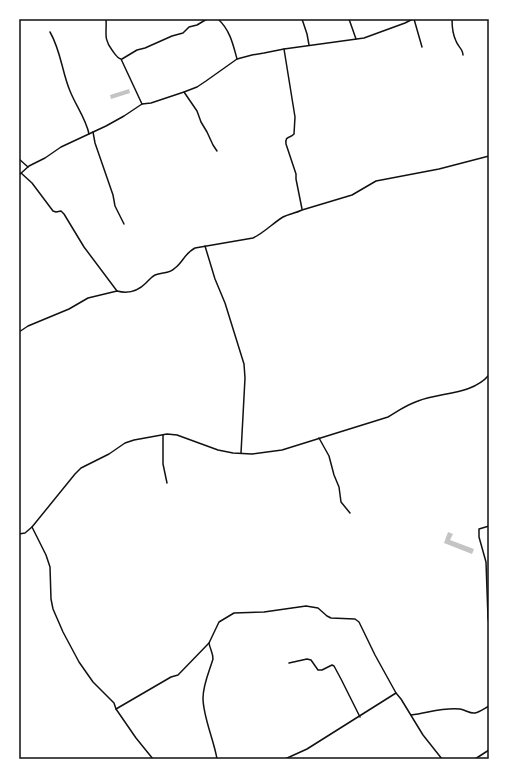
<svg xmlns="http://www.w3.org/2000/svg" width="508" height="778" viewBox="0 0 508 778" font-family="'Source Sans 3',sans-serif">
  <rect width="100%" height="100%" fill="#fff"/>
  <g fill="#c4c4c4">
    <polygon points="129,89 130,93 111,99 110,95"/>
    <polygon points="448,532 453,534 450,540 474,549 472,554 444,543"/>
  </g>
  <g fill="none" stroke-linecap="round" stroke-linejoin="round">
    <g stroke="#111" stroke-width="1.5">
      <path d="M106 19C107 33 103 38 112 50 115 54 117 58 121 59L142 104"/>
      <path d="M218 19C230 30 233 44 237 59"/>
      <polyline points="302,19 307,34 309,45"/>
      <polyline points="349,19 356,39"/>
      <polyline points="414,19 422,47"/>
      <path d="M452 19C452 26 453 35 456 41 458 47 463 49 463 55"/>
      <path d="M50 32C61 51 62 72 70 91 76 106 86 119 89 134"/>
      <path d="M284 49 295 117 294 134C290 139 285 135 286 144L296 174V179L302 209"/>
      <polyline points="122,59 137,50 145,48 172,36 183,33 189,27 197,25 207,19"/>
      <polyline points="184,92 197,111 201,122 207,132 213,145 217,151"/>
      <polyline points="93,132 95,143 113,195 115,206 124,224"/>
      <polyline points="19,159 28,167"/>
      <polyline points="21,173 32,183 53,211 56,212 61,211 64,214 84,247 117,291"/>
      <polyline points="19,175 29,166 45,158 61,147 106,126 124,116 142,104 151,103 184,92 197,87 206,81 237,59 252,55 264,53 284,49 364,38 405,23 413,19"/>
      <polyline points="205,246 215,279 225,303 244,364 245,378 241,453"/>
      <path d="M19 332 28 326 69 309 88 298 117 291C128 294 138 291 146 283 149 280 151 277 155 275 162 272 170 274 175 268 183 262 185 253 195 248L253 238C264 233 273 223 283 217 289 214 296 213 302 210L352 195 376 181 439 169 489 156"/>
      <polyline points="163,435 163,464 167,483"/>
      <polyline points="319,438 329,456 334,475 339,487 341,502 350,513"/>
      <polyline points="489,526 479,529 479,537 486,562 488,618 489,624"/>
      <polyline points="32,527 46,555 50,567 51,599 53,609 63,632 79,662 93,682 114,703 116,709 136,738 153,759"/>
      <path d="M19 534 25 533 32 527 75 474 81 468 109 454 125 443 134 440 167 434 177 435 218 450 233 453 252 454 282 450 388 417C398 411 406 405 418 401 441 392 472 395 489 375"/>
      <polyline points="289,663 307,659 311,660 318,670 322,670 332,665 334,666 341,679 360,717"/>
      <polyline points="116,709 171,677 178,675 209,643"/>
      <path d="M411 715C428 713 443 707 460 709 466 710 470 714 475 713 480 712 485 708 489 706"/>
      <path d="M217 759C214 740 203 717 203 698 203 685 209 672 213 659 213 653 210 649 209 643L219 622 234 613 264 612 306 606 318 608 327 616 331 618 355 619 359 622 375 655 396 693"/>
      <polyline points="285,759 307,749 396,693 401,699 423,735 442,759"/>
      <polyline points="475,759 489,750"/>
    </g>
  </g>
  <rect width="508" height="778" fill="none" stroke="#ffffff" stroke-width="40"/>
  <rect x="20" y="20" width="468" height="738" fill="none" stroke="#111" stroke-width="1.5"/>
</svg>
